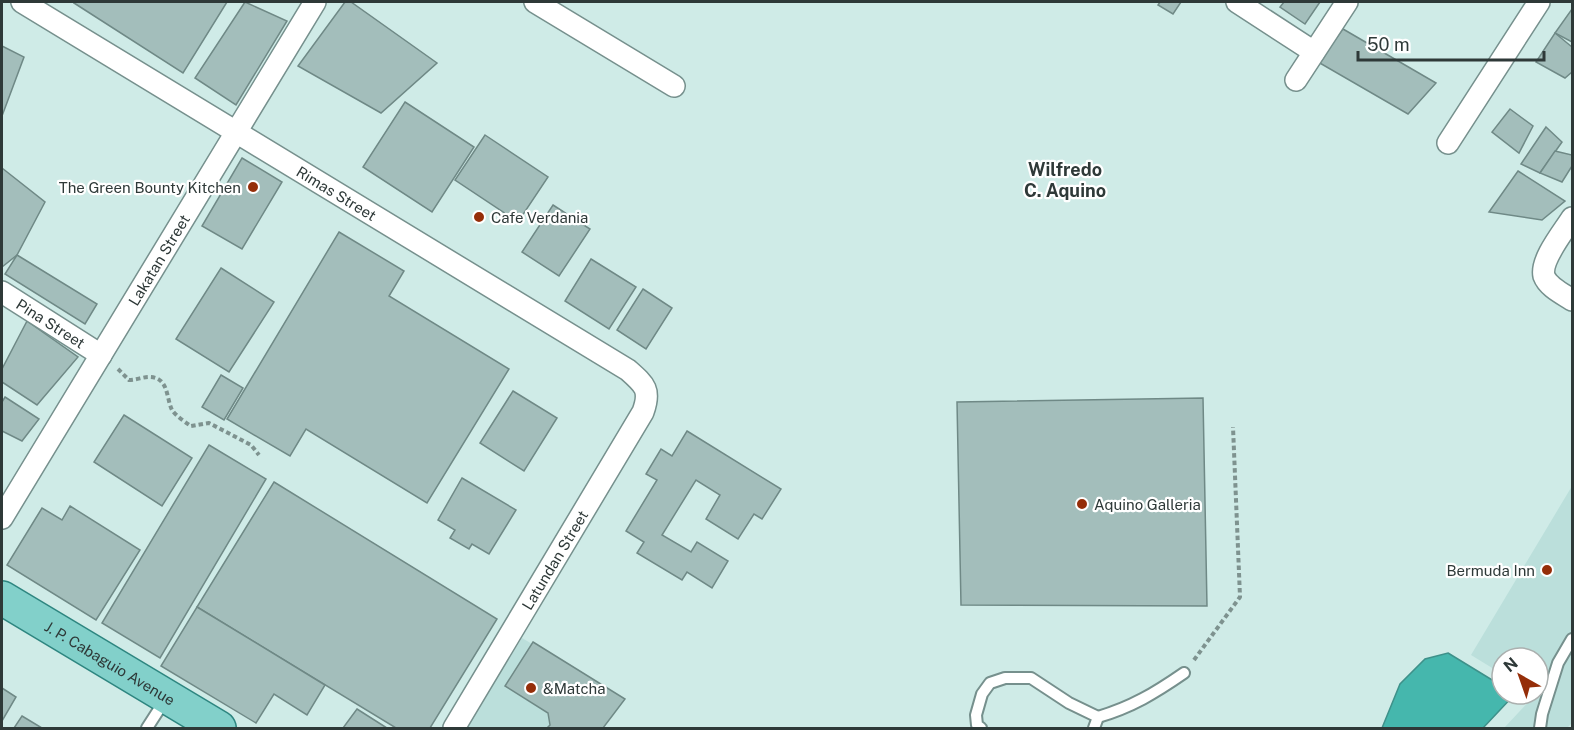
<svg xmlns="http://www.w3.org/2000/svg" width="1574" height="730" viewBox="0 0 1574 730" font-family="'Public Sans',sans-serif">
  <rect width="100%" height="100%" fill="#cfebe7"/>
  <g fill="#bbdfdb">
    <polygon points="1572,486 1572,723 1567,728 1504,728 1534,696 1533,694 1538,694 1538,658 1502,658 1502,674 1471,655"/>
    <polygon points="522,638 625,699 603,728 466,728"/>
  </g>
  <polygon fill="#45b7ad" stroke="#3e918a" stroke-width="1.5" points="1448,653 1502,686 1502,694 1515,694 1483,728 1382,728 1400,684 1425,659"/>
  <g fill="#a3bebb" stroke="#6f8986" stroke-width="1.5">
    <polygon points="75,2 227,2 183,73 74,3"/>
    <polygon points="245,2 287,21 236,105 195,78"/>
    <polygon points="345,2 351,2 437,63 381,113 298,66"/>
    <polygon points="1160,2 1181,2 1173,14 1158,5"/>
    <polygon points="1284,2 1320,2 1305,24 1280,7"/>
    <polygon points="1572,9 1572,42 1555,33"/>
    <polygon points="1343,29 1436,83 1408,114 1318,62"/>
    <polygon points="1555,33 1572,47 1572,72 1565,78 1536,62"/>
    <polygon points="2,46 24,57 2,116"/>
    <polygon points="405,102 474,147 432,212 363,167"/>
    <polygon points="1510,109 1533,126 1519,153 1492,132"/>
    <polygon points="1546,127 1562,142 1540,173 1521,164"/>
    <polygon points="485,135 548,177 518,222 455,180"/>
    <polygon points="1555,151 1572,155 1572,166 1562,182 1540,173"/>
    <polygon points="242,158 282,182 242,249 202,226"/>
    <polygon points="2,168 45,202 17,255 2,267"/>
    <polygon points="1518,171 1565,201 1542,220 1489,212"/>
    <polygon points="553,205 590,229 559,276 522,252"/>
    <polygon points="339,232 404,271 389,296 509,369 427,503 306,429 290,456 227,419"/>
    <polygon points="17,255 97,304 85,324 5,274"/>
    <polygon points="591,259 636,287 609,329 565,301"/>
    <polygon points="221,268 274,302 229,372 176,339"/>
    <polygon points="643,289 672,308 646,349 617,330"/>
    <polygon points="27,321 78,357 37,405 2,382 2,369"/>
    <polygon points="221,375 243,388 224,420 202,407"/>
    <polygon points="513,391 557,418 524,471 480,443"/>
    <polygon points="5,397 39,419 22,441 2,431 2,402"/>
    <polygon points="1203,398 1207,606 961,605 957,402"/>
    <polygon points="124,415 192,458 162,506 94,462"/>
    <polygon points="687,431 781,489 762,519 754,514 738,539 706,519 720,495 696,480 662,535 691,552 697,542 728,561 712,588 687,572 682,580 637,553 644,542 626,531 657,480 646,474 661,449 672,456"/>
    <polygon points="209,445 266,479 160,658 102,623"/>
    <polygon points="462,478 516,510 489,554 472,544 469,549 450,538 455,530 438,520"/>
    <polygon points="274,482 497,619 430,728 396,728 197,607"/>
    <polygon points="70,506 140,550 96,620 7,565 42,508 62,520"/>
    <polygon points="197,607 325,685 307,715 274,694 256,723 161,666"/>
    <polygon points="533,642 625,699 603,728 547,728 550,725 548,713 505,686"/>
    <polygon points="2,688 16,697 2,721"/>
    <polygon points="357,709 387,728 343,728"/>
    <polygon points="22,716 42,728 14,728"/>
  </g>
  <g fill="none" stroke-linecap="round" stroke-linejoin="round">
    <g stroke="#76908d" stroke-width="14">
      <g id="lane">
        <path d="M1098 717C1132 707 1155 693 1184 673"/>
        <polyline points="147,728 165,700"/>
        <polyline points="981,728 977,725 976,715 982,694 990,683 1005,678 1031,678 1069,703 1098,717 1094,728"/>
        <polyline points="1540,728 1542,714 1558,663 1572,639"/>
      </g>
    </g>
    <g stroke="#76908d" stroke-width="24">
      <g id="street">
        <path id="s1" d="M22 2 628 370C645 385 651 390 643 412L454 728"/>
        <polyline points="535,2 674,86"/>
        <polyline points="1237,2 1314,52"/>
        <polyline points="1296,80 1347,2"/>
        <polyline points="1448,143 1539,2"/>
        <path d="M1572 218C1564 231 1540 260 1544 276 1548 287 1563 294 1572 300"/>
        <path id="s2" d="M2 292 101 355"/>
        <path id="s3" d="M2 518 315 2"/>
      </g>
    </g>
    <g stroke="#2e8680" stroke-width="36">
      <g id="primary">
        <path id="s4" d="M2 598 219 728"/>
      </g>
    </g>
    <g stroke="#7e928f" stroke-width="4" stroke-dasharray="4.5 3" stroke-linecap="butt">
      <path d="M118 369 129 380C136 380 143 377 149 377 169 377 166 398 172 410 176 416 185 422 191 426L209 423 251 445 259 455"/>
      <polyline points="1194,660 1240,597 1233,427"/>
    </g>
    <use href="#lane" stroke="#fff" stroke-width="10"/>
    <use href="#street" stroke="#fff" stroke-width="21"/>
    <use href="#primary" stroke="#82d0ca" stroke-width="33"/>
  </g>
  <g fill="#952e09" stroke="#fff" stroke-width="2">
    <circle cx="253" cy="187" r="6"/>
    <circle cx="479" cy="217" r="6"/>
    <circle cx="1082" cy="504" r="6"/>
    <circle cx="1547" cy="570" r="6"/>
    <circle cx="531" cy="688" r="6"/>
  </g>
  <g text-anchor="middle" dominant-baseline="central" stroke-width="4.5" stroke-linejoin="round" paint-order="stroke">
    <g font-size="15" fill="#2e3938" stroke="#fff" text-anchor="start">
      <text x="241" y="187" text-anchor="end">The Green Bounty Kitchen</text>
      <text x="491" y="217">Cafe Verdania</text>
      <text x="1094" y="504">Aquino Galleria</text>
      <text x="1535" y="570" text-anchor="end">Bermuda Inn</text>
      <text x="543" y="688">&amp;Matcha</text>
    </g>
    <g font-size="15" fill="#2e3938" stroke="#fff">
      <text stroke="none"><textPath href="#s1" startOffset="368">Rimas Street</textPath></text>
      <text stroke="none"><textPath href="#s3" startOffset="302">Lakatan Street</textPath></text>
      <text stroke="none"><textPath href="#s2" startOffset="58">Pina Street</textPath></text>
      <text transform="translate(555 560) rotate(-59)">Latundan Street</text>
      <text stroke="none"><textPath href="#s4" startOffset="126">J. P. Cabaguio Avenue</textPath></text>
    </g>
    <g font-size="18" font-weight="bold" fill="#2e3938" stroke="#fff">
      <text x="1065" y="169">Wilfredo<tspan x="1065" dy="21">C. Aquino</tspan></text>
    </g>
  </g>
  <rect width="1574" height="730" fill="none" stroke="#2e3938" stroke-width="6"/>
  <g transform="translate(1520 676) rotate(320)"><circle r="28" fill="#ffffff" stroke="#abb0af" stroke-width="1.5"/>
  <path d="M0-4.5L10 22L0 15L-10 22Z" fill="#952e09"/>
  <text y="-9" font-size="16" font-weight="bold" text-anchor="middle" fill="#2e3938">N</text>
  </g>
  <path d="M1358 51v9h186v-9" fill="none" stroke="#2e3938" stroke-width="3"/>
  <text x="1367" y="51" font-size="18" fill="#2e3938" stroke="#ffffff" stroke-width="4.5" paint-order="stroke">50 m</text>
</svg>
